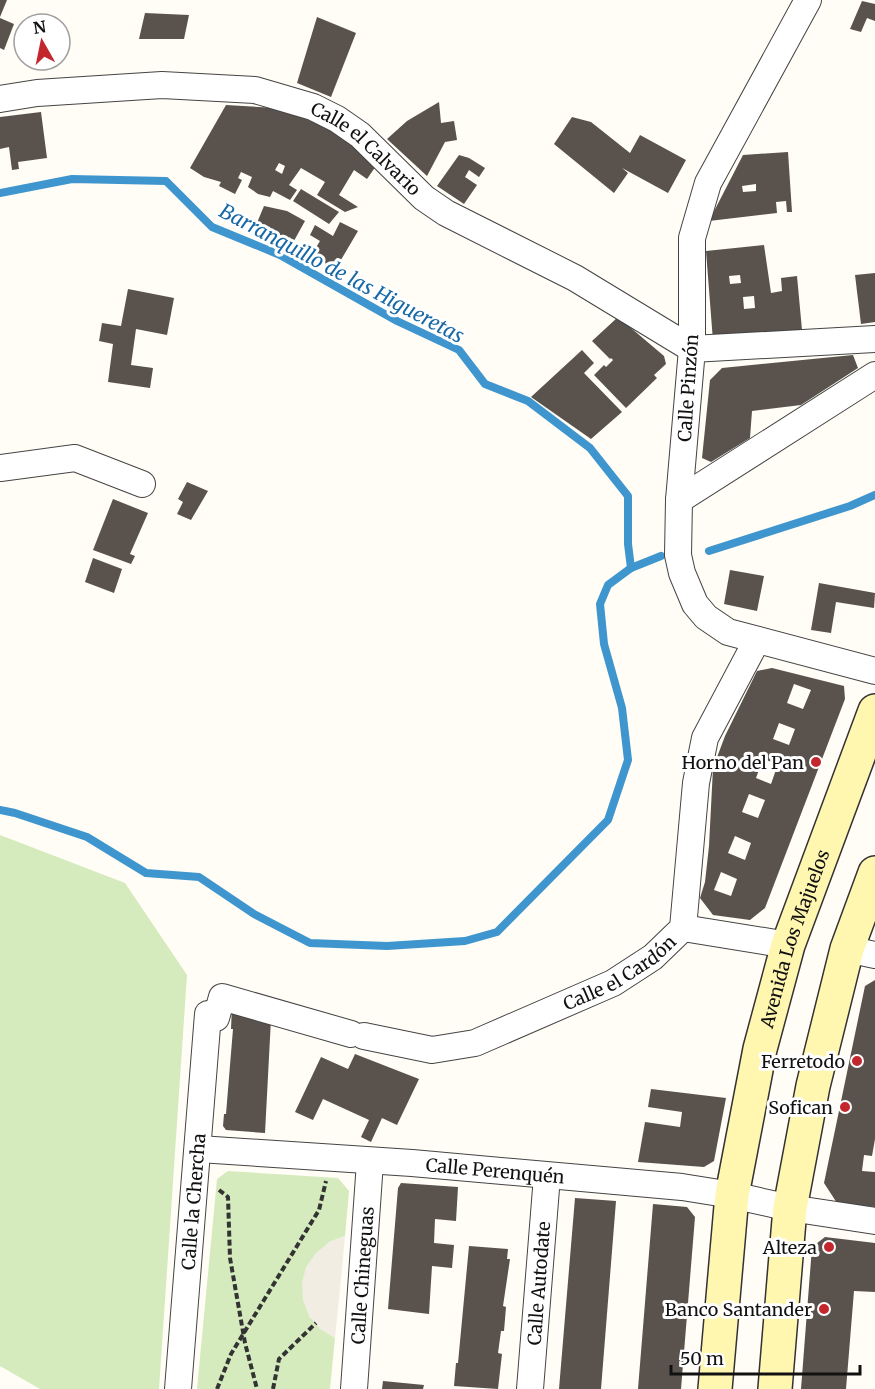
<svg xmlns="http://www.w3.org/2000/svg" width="875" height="1389" viewBox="0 0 875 1389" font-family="Merriweather,serif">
  <rect width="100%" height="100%" fill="#fffdf5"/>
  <g fill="#d5ebbd">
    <polygon points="0,835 125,883 187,975 159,1389 40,1389 0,1366"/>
    <polygon points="228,1171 338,1178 349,1191 345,1236 329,1242 309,1316 321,1329 335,1338 330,1389 197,1389 217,1179"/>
  </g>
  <polygon fill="#f1ede2" points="345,1236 340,1289 335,1338 320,1329 309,1316 303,1300 302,1283 306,1267 316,1253 329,1242"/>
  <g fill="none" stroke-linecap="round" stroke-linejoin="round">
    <g stroke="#3f96cf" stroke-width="8">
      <polyline points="0,193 72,179 166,181 212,227 280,255 397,321 459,350 485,384 528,401 590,448 628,496 628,544 631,568"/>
      <polyline points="709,551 850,506 875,495"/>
      <polyline points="0,810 15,813 87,837 146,873 199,877 254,914 310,943 387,946 465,941 497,932 608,820 628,760 622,708 604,644 600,604 608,585 631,568 661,556"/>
    </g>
  </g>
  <g fill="#5a524d" fill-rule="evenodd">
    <polygon points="0,0 7,0 0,17"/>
    <polygon points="862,1 875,4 875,21 867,18 861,32 850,29"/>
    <polygon points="145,13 189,15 184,39 139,39"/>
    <polygon points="317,17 356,33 331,97 297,83"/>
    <polygon points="0,18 14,24 4,50 0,48"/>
    <polygon points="439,102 441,123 454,121 457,140 445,142 427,176 387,139 407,121"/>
    <path d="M226 105 277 108 290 112 329 129 350 142 376 166 367 179 354 170 339 195 358 207 345 212 317 195 325 182 301 168 289 185 297 190 290 200 273 191 270 197 258 194 248 187 252 177 241 172 238 178 242 180 235 194 219 186 221 182 204 177 190 168ZM279 163 285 166 282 174 275 170Z"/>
    <polygon points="41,112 47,158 18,162 19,169 12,170 9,147 0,149 0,117"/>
    <polygon points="572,117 591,122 630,153 640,135 686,160 668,193 622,168 628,173 614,193 554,144"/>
    <path d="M788 152 792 212H787L786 201 776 202 777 213 709 221 743 155ZM756 184V191L743 192 742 186Z"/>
    <polygon points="459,155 469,158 485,168 479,177 469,170 465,177 477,185 464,204 437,186"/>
    <polygon points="301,189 339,212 329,224 293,201"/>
    <polygon points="264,206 287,211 305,221 290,248 254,230"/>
    <polygon points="340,222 358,231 335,270 312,254 320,241 310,235 315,225 333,236"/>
    <path d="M764 245 771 293 782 291 781 278 797 276 802 330 713 341 706 251ZM740 275 741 283 730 284 729 276ZM754 296 755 308 744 309 743 297Z"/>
    <polygon points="875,273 875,322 861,324 855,275"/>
    <polygon points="128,289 174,298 167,335 136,329 131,365 153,368 150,388 108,382 113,344 99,341 102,323 121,326"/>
    <polygon points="618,317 664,356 666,364 654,375 657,378 626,408 594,375 604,365 606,367 613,360 611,358 610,359 592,341"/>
    <polygon points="582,350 594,363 584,373 622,412 591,439 531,397"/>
    <polygon points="853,355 858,368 801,405 752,411 750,438 711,462 702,458 710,380 722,368"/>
    <polygon points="187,482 208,491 191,520 177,514 183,502 178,499"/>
    <polygon points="113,499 148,513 130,554 135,556 131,564 93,550"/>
    <polygon points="93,558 122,569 114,593 85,582"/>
    <polygon points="730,570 764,576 757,611 724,604"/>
    <polygon points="819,583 875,593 874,608 836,602 831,633 811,630"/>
    <path d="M772 668 844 686 845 699 765 908 750 920 713 915 700 898 705 882 709 846 713 768 725 736 757 671ZM794 684 811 690 803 709 787 703ZM779 723 795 729 789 745 773 739ZM763 759 778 764 771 784 756 778ZM749 794 765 800 758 818 742 812ZM735 836 751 843 745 860 728 853ZM721 872 737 879 731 896 714 890Z"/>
    <polygon points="875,980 875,1139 872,1156 864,1155 862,1171 875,1172 875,1207 837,1203 824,1183 865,986"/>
    <polygon points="232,1006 271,1019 265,1133 226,1130 223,1126 224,1114 226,1114 233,1029 231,1029"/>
    <polygon points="355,1054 419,1079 397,1125 382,1118 371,1142 361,1137 369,1120 323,1099 313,1120 295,1112 321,1057 348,1069"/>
    <polygon points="651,1089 726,1098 714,1161 704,1167 638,1162 645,1122 680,1127 682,1112 648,1107"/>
    <polygon points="401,1183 458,1187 456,1221 435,1219 434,1243 454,1245 452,1268 432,1266 429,1314 388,1309 398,1188"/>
    <polygon points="575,1198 616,1201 601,1389 559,1389"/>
    <polygon points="653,1204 687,1207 695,1217 681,1389 638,1389"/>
    <polygon points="825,1237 875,1243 875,1292 854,1291 846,1389 801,1389 812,1247"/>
    <polygon points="469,1246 508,1249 507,1259 510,1259 503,1306 506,1307 504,1331 501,1331 498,1353 502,1354 498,1389 454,1386 456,1363 458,1363"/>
    <polygon points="383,1381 424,1385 423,1389 382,1389"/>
  </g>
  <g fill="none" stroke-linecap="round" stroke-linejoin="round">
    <g stroke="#444" stroke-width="28">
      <g id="street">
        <polyline points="808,0 708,183 692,238 692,349 679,500 678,555 682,573 695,604 706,617 728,632 875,671"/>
        <path id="s1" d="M0 99 37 93 162 85 255 90 313 107 337 119 360 135 424 198 446 213 575 278 692 349 875 339"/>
        <polyline points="0,468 75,458 142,484"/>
        <polyline points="679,500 875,375"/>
        <polyline points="683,928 788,945"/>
        <polyline points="847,949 875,955"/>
        <polyline points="216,1018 222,997 351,1034"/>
        <path id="s2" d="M364 1036 432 1050 475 1043 613 983 653 957 683 928 696 783 705 738 757 640"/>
        <path id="s3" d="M199 1149 412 1163 682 1187 732 1195 790 1208 875 1221"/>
        <path id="s4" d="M178 1389 208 1014"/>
        <path id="s5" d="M354 1389 370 1162"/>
        <path id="s6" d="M530 1389 547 1176"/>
      </g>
    </g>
    <g stroke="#333" stroke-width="36">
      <g id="secondary">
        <path id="s7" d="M715 1389 732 1195 760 1049 788 945 875 711"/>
        <polyline points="775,1389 790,1208 813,1086 847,949 875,873"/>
      </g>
    </g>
    <g stroke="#333" stroke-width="4" stroke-dasharray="6 3" stroke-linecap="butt">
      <polyline points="219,1190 228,1197 230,1258 245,1343 257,1389"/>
      <polyline points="217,1389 231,1354 319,1210 326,1181"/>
      <polyline points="273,1389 279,1359 316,1323"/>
    </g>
    <use href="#street" stroke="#fff" stroke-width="26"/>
    <use href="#secondary" stroke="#fff6b0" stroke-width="33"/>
  </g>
  <g fill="#c4262e" stroke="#fff" stroke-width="2">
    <circle cx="816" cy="762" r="6"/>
    <circle cx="857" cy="1061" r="6"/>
    <circle cx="845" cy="1107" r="6"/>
    <circle cx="829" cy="1247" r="6"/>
    <circle cx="824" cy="1309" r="6"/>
  </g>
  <g text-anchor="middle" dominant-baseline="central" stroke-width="6" stroke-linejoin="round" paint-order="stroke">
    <g font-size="18" fill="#111" stroke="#fff">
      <text stroke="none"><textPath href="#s1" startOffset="384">Calle el Calvario</textPath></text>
      <text transform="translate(688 388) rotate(-86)">Calle Pinzón</text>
      <text stroke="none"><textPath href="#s7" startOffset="459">Avenida Los Majuelos</textPath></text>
      <text stroke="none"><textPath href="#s2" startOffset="274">Calle el Cardón</textPath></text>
      <text stroke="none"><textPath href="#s3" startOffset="297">Calle Perenquén</textPath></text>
      <text stroke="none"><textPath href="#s4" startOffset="188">Calle la Chercha</textPath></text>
      <text stroke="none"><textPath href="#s5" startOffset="114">Calle Chineguas</textPath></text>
      <text stroke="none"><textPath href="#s6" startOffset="106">Calle Autodate</textPath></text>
    </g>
    <g font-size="18" fill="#111" stroke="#fff" text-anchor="end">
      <text x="804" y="762">Horno del Pan</text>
      <text x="845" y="1061">Ferretodo</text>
      <text x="833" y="1107">Sofican</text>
      <text x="817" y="1247">Alteza</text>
      <text x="812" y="1309">Banco Santander</text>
    </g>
    <g font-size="20" font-style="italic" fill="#1768a6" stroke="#fff">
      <text transform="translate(342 273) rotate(28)">Barranquillo de las Higueretas</text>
    </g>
  </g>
  <g transform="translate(42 42) rotate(351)"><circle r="28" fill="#ffffff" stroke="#a0a0a0" stroke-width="1.5"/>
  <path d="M0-4.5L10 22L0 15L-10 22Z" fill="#c4262e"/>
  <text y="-9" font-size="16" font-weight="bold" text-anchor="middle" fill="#111111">N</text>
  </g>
  <path d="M671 1365v9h189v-9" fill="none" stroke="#111111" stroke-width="3"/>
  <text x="680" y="1365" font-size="18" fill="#111111" stroke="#ffffff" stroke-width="4.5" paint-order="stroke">50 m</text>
</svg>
